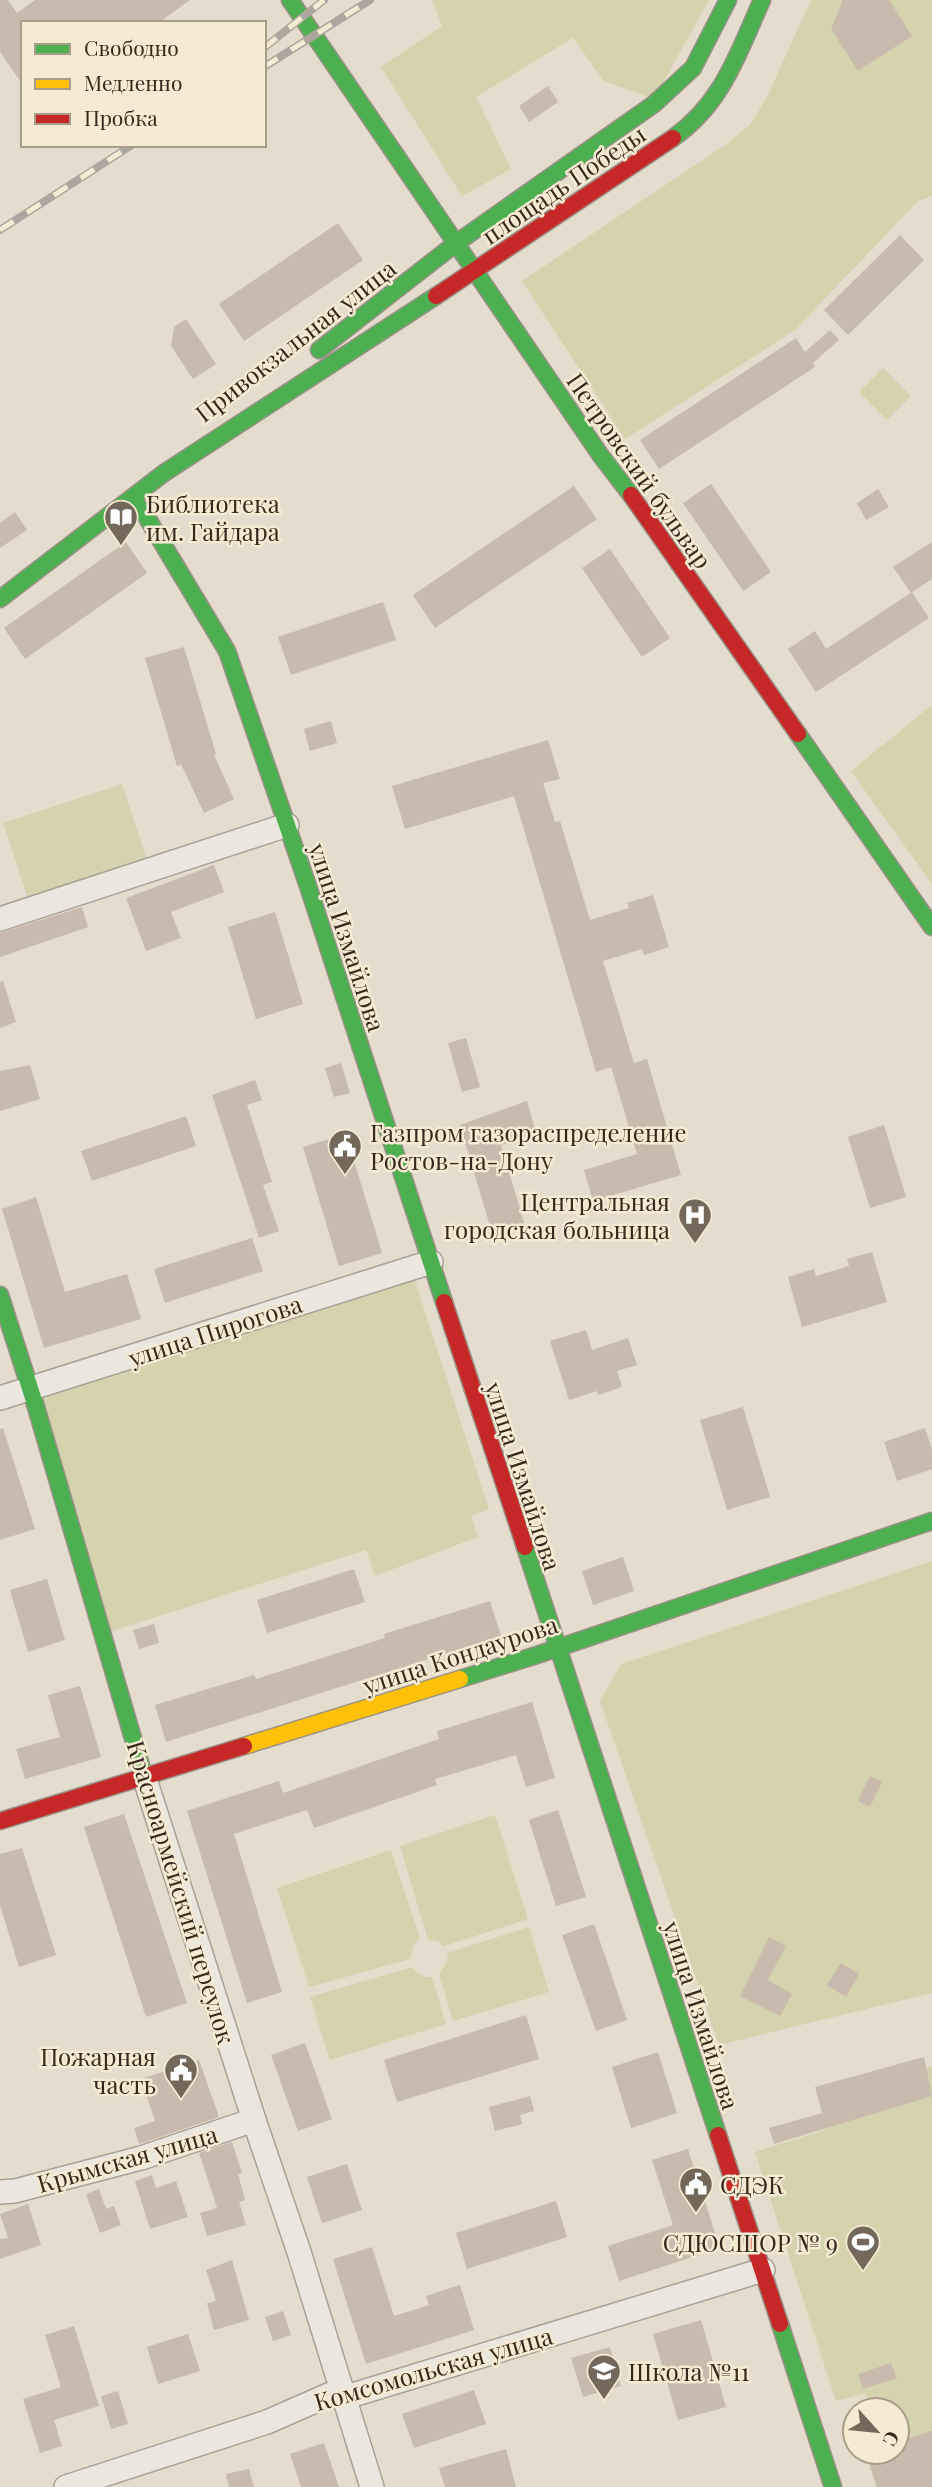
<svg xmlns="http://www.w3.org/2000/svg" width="932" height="2487" viewBox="0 0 932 2487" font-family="'Playfair Display',serif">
  <rect width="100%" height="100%" fill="#e4dccc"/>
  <g fill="#d5d3ae">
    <polygon points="432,0 709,0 654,99 604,81 573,38 476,97 511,169 462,196 381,67 442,26"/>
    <polygon points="811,0 932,0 932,196 918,201 795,330 625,439 522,281 725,145 750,125 766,99"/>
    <polygon points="883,368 911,396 887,420 859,392"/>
    <polygon points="932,705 932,884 851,771"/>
    <polygon points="122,784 147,860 28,899 3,823"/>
    <polygon points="411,1269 489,1509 471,1516 478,1537 375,1576 366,1550 106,1633 32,1389"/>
    <polygon points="932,1561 932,1993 719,2045 600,1701 621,1664"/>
    <polygon points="495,1815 528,1919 444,1946 437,1941 428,1940 400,1846"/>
    <polygon points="391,1850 420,1939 414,1944 410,1959 309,1987 277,1888"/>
    <polygon points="529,1927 549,1992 453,2021 439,1974 448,1960 447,1953"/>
    <path d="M412 1967C418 1974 423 1978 432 1977L446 2024 330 2060 310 1997Z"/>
    <polygon points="932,2066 932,2487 876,2487 865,2452 897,2452 897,2410 871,2410 865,2393 836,2401 755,2152 825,2130 820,2098"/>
  </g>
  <g fill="#c8baad">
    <polygon points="0,0 8,0 17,13 35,0 190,0 158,23 23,23 23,85 0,52"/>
    <polygon points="843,0 889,0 912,36 858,71 831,29"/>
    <polygon points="548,86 558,102 529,122 519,106"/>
    <polygon points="338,223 363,260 244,341 219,304"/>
    <polygon points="900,235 924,260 848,335 824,310"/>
    <polygon points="186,319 216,364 193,379 171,346 174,327"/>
    <polygon points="830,330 839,340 813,363 815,367 659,469 640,440 796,338 805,352"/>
    <polygon points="711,484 771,572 743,591 683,503"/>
    <polygon points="574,486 597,519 435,628 413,595"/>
    <polygon points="878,489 889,507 866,520 857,503"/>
    <polygon points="15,512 27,530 0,548 0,523"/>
    <polygon points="126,542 147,573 25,659 4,628"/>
    <polygon points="932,542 932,579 911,593 893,567"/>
    <polygon points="610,549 670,638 642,657 582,568"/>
    <polygon points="912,592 929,618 816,692 788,649 815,631 826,649"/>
    <polygon points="383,602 396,640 291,675 278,637"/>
    <polygon points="184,647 216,754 214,755 234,799 204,813 181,764 177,766 145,658"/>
    <polygon points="331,721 337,743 310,751 304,729"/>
    <polygon points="548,740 560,779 543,783 555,822 560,821 590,920 629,908 627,903 653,895 669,947 644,955 642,949 603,961 634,1063 647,1059 681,1175 593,1201 584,1170 637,1154 611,1067 596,1072 514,796 405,829 392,786"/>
    <polygon points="214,865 224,892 171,912 181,938 146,951 126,898"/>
    <polygon points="82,907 88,927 0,957 0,933"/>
    <polygon points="275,912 303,1004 256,1019 228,927"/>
    <polygon points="3,981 16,1022 0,1028 0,982"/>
    <polygon points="466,1038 480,1087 462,1092 448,1043"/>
    <polygon points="341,1063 350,1093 334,1097 325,1068"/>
    <polygon points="30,1065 40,1099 0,1111 0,1071"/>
    <polygon points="255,1080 262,1100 247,1105 272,1182 263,1185 279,1231 259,1238 212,1095"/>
    <polygon points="527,1101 536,1133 501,1145 525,1226 493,1236 460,1125"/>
    <polygon points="186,1116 196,1146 92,1181 81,1151"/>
    <polygon points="884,1125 906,1197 870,1208 848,1137"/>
    <polygon points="346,1134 382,1253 339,1266 303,1147"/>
    <polygon points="36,1197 65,1292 127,1274 141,1319 44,1348 2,1209"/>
    <polygon points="252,1238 263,1271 165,1303 154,1269"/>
    <polygon points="872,1252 887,1302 802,1327 788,1277 814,1269 816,1276 849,1266 847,1259"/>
    <polygon points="586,1330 592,1350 628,1338 637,1365 617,1371 622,1387 598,1395 597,1391 569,1400 550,1341"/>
    <polygon points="743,1407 770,1497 727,1510 700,1420"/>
    <polygon points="3,1428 35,1529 0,1540 0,1429"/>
    <polygon points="925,1428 932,1449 932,1469 897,1481 884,1442"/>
    <polygon points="623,1557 634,1591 593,1605 582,1571"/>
    <polygon points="354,1569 365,1602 267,1633 257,1600"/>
    <polygon points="47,1579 65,1640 28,1652 10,1590"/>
    <polygon points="490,1601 501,1636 166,1742 155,1705 254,1675 256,1679 385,1638 384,1634"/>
    <polygon points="154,1624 159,1643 139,1649 133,1630"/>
    <polygon points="80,1686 101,1757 25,1779 16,1749 60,1737 48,1695"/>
    <polygon points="532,1702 555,1778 526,1787 516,1755 435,1779 437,1785 314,1828 307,1810 234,1834 282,1992 247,2003 187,1811 279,1781 283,1793 439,1739 437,1731"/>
    <polygon points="870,1776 882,1782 870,1807 858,1801"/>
    <polygon points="558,1810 586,1897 556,1906 529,1820"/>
    <polygon points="124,1814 187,2003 146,2017 84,1827"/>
    <polygon points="22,1848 56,1955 19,1967 0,1905 0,1854"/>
    <polygon points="594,1924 627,2020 596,2031 562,1935"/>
    <polygon points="769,1937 786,1946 768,1980 792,1994 780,2016 740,1996"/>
    <polygon points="841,1963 859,1974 846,1997 827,1985"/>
    <polygon points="526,2015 539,2059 397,2102 384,2060"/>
    <polygon points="305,2043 332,2119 298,2131 271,2055"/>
    <polygon points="658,2052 677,2113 631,2128 612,2067"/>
    <polygon points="924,2057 932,2096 774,2144 769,2128 822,2113 815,2087"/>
    <polygon points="199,2060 219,2117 139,2144 134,2128 155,2121 141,2079"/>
    <polygon points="530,2096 534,2111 520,2115 522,2124 495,2131 489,2107"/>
    <polygon points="232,2142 242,2173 238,2174 245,2200 239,2202 246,2225 207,2236 200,2213 217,2208 199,2153"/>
    <polygon points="688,2149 720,2248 619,2281 608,2246 673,2225 652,2160"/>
    <polygon points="347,2164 362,2210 322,2223 307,2177"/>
    <polygon points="152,2175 156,2188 176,2181 188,2217 150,2229 135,2181"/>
    <polygon points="99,2189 106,2209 114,2206 121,2225 100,2233 86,2194"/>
    <polygon points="556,2201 567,2237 467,2269 456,2233"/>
    <polygon points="28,2204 41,2245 0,2259 0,2239 8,2238 0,2214"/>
    <polygon points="372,2247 394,2316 429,2305 426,2296 460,2285 474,2330 366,2364 333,2259"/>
    <polygon points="232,2260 249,2320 214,2330 207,2303 216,2301 206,2270"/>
    <polygon points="283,2311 291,2335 273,2341 265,2317"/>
    <polygon points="701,2320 726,2407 678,2420 653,2334"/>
    <polygon points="74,2326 99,2406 54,2420 62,2446 40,2453 23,2399 61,2387 45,2335"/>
    <polygon points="188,2334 200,2371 158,2384 147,2347"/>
    <polygon points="610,2347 621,2386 583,2397 571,2358"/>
    <polygon points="891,2363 897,2378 863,2389 858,2374"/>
    <polygon points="474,2390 486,2424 414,2448 402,2414"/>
    <polygon points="118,2391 128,2424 111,2429 101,2396"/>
    <polygon points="932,2431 932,2487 877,2487 866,2452 897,2452 897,2442"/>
    <polygon points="324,2443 339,2487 301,2487 290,2454"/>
    <polygon points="506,2449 516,2487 445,2487 439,2468"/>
    <polygon points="249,2469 254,2487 229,2487 226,2474"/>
  </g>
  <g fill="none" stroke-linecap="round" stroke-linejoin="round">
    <g stroke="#a9a195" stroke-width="26">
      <g id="street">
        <polyline points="0,919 287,825"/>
        <polyline points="0,1398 431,1262"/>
        <polyline points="144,1776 254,2120 299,2252 372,2487"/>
        <polyline points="0,2192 15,2191 141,2158 254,2120"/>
        <polyline points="66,2487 267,2422 331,2394 343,2398 763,2270"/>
      </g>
    </g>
    <g stroke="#999186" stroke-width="19">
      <g id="fast">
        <polyline points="290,0 601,456 631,495"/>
        <path d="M673 138C723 103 738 53 762 0"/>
        <polyline points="319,350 455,244 654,104 693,68 728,0"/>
        <polyline points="132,498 146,516 227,651 309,889 444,1302"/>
        <polyline points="0,599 164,473 436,296"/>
        <polyline points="798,734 932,927"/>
        <polyline points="0,1295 36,1407 144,1776"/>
        <polyline points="525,1547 718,2135"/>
        <polyline points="460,1679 537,1655 932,1521"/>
        <polyline points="780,2324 833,2487"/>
      </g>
    </g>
    <g stroke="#999186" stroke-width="19">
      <polyline id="slow" points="244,1746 460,1679"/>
    </g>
    <g stroke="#999186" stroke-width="19">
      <g id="jam">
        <polyline points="436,296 673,138"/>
        <polyline points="631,495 798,734"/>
        <polyline points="444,1302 525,1547"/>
        <polyline points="0,1821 244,1746"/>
        <polyline points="718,2135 780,2324"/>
      </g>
    </g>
    <use href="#street" stroke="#ece7de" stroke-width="23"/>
    <use href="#fast" stroke="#4caf50" stroke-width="16"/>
    <use href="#slow" stroke="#ffc107" stroke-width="16"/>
    <use href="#jam" stroke="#c62828" stroke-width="16"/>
    <g stroke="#aca69e" stroke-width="8">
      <g id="rail">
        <polyline points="264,48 324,0"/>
        <polyline points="264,67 370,0"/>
        <polyline points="0,230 132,145"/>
      </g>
    </g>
    <use href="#rail" stroke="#f5ead2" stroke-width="5" stroke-dasharray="16" stroke-linecap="butt"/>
  </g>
  <defs>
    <g id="library-pin" transform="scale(1.75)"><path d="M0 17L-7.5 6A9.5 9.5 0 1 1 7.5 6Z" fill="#74685b" stroke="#f5ead2"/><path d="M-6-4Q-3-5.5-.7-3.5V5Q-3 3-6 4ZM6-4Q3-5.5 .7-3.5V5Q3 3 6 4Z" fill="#fff"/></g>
    <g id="civic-pin" transform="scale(1.75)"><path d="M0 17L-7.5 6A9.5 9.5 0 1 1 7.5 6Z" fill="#74685b" stroke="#f5ead2"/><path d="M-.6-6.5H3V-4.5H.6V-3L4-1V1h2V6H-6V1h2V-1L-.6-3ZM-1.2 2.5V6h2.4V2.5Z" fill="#fff"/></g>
    <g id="hospital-pin" transform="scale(1.75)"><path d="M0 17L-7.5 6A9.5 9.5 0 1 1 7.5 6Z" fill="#74685b" stroke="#f5ead2"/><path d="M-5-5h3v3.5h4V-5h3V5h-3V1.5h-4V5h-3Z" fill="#fff"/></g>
    <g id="stadium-pin" transform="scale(1.75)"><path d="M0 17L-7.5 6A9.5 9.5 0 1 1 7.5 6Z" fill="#74685b" stroke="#f5ead2"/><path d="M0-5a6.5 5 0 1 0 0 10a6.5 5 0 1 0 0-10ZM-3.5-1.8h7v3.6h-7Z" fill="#fff"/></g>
    <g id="school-pin" transform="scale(1.75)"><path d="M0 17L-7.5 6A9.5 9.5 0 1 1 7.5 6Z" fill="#74685b" stroke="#f5ead2"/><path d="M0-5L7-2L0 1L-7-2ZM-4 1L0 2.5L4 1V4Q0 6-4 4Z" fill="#fff"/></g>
  </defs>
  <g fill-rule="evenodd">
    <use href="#library-pin" x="121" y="517"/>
    <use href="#civic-pin" x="345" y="1146"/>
    <use href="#hospital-pin" x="695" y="1215"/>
    <use href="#civic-pin" x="181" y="2070"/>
    <use href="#civic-pin" x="696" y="2184"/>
    <use href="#stadium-pin" x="863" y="2242"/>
    <use href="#school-pin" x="604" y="2371"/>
  </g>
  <g text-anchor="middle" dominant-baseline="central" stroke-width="5" stroke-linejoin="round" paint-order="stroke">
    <g font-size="24" fill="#38291e" stroke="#f5ead2">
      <text transform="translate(563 184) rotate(-34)">площадь Победы</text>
      <text transform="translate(295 340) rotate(-38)">Привокзальная улица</text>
      <text transform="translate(640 470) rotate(55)">Петровский бульвар</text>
      <text transform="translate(348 937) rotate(72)">улица Измайлова</text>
      <text transform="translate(215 1330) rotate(-18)">улица Пирогова</text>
      <text transform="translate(524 1476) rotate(72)">улица Измайлова</text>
      <text transform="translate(460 1654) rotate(-18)">улица Кондаурова</text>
      <text transform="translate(182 1892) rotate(73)">Красноармейский переулок</text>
      <text transform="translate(702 2015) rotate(72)">улица Измайлова</text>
      <text transform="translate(127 2158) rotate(-16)">Крымская улица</text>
      <text transform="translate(433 2368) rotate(-16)">Комсомольская улица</text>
    </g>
    <g font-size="24" fill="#38291e" stroke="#f5ead2" text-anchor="start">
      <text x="146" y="503">Библиотека<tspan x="146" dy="28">им. Гайдара</tspan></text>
      <text x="370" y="1132">Газпром газораспределение<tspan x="370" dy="28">Ростов-на-Дону</tspan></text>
      <text x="670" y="1201" text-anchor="end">Центральная<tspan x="670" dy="28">городская больница</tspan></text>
      <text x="156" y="2056" text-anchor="end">Пожарная<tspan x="156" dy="28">часть</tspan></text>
      <text x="720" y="2184">СДЭК</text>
      <text x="838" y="2242" text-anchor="end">СДЮСШОР № 9</text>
      <text x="628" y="2371">Школа №11</text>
    </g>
  </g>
  <rect x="21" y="21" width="245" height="126" fill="#f5ead2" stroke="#a99d8a" stroke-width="2"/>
  <rect x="35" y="44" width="35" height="10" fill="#4caf50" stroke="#a99d8a" stroke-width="2"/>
  <text x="84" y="56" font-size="21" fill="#38291e">Свободно</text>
  <rect x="35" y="79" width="35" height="10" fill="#ffc107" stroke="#a99d8a" stroke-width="2"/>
  <text x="84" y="91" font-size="21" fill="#38291e">Медленно</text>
  <rect x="35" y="114" width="35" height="10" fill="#c62828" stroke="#a99d8a" stroke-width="2"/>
  <text x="84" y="126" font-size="21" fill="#38291e">Пробка</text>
  <g transform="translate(876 2431) rotate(117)"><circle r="33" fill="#f5ead2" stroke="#a99d8a" stroke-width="2"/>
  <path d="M0-5L12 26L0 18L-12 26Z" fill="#74685b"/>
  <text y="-10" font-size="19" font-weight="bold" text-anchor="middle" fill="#38291e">С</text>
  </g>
</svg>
